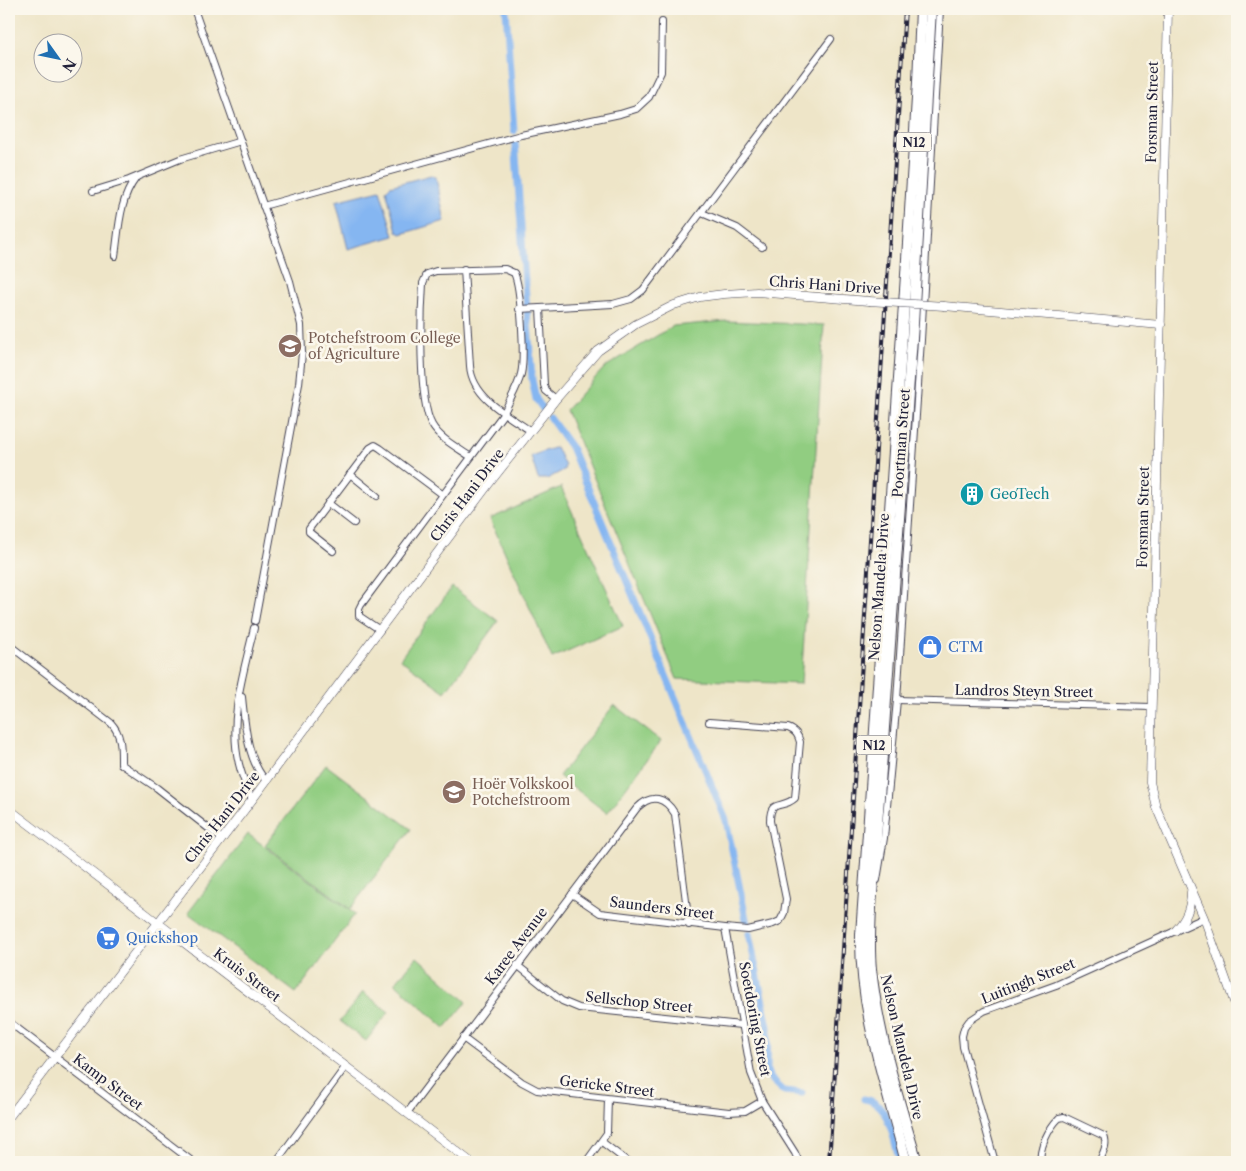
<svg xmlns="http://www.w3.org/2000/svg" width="1246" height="1171" viewBox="0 0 1246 1171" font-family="'Libre Caslon Text',serif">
  <rect width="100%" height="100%" fill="#fbf7ec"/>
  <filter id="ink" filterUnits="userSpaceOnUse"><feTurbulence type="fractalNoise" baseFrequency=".02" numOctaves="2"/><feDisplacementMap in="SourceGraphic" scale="10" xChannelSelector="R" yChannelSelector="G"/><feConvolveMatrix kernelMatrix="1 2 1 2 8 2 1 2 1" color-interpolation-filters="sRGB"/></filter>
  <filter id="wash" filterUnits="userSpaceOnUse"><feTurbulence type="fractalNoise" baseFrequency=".0096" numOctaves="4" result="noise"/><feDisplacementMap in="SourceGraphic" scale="20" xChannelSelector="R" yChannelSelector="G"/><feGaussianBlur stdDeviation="1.12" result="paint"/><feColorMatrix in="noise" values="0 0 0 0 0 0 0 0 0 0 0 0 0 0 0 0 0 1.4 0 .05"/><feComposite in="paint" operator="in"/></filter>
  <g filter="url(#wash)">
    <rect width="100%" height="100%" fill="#eee5c8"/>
    <g fill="#91cd81" stroke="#5a785e">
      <polygon points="727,321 824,325 801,684 677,679 566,410 605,367 673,326"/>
      <polygon points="561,487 623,626 552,658 490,519"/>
      <polygon points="452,587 498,621 445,692 400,659"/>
      <polygon points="614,705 661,741 607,813 559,776"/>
      <polygon points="326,765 411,829 350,909 265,845"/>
      <polygon points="248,834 355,914 296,993 188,913"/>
      <polygon points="417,957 467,1002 445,1028 395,983"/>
      <polygon points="363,992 389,1012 366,1041 340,1021"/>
    </g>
    <g fill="#85b6f1" stroke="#546c96">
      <polygon points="431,175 436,178 445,221 401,234 397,231 386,190 390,186"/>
      <polygon points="380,190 394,236 348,249 336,201"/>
      <polygon points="556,447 565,466 564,470 547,479 538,479 531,456"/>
    </g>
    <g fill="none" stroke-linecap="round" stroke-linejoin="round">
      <g stroke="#85b6f1" stroke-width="7">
        <polyline points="506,9 514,131"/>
        <polyline points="515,141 532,380 536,399 543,409"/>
        <polyline points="550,418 571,447 726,820 747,924"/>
        <polyline points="749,934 768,1027 767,1069 771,1079 784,1091 802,1093"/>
        <path d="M864 1099C890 1102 894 1142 900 1162"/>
      </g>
    </g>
  </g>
  <g filter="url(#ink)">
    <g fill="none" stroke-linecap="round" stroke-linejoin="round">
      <g stroke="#413f50" stroke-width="8">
        <g id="minor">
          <polyline points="194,9 290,281 301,325 302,353 299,384 255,621"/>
          <polyline points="93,191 129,180 180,159 241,141"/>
          <polyline points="263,206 521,135 620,114 636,109 649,97 661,72 662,22"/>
          <polyline points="702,213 737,228 762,247"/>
          <path d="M115 256C119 229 119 200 136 178"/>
          <path d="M464 269 470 366C472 397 508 416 531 431"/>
          <polyline points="519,309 540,308"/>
          <polyline points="556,399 546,391 544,385 540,308 613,304 631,299 643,290 831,39"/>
          <polyline points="350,474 377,496"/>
          <polyline points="328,503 354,523"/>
          <polyline points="333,551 309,532 309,529 370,448 375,445 380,448 442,494"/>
          <path d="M380 630 359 616V609L361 605 504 413C509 401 518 387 521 374 525 358 521 286 514 273L505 269 436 271 427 274 423 283C421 314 418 400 432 425 440 439 458 448 471 457"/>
          <path d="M9 645 111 723C122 735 121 749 121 764L157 788 222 839"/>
          <path d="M242 697C245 725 247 759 266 781"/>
          <polyline points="897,700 1151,707"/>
          <path d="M252 800C247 788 242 777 239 764 228 720 244 671 254 628"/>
          <polyline points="877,880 884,838 897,700 921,340 940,9"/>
          <path d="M572 894 600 913 725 928 748 930 773 924 780 921 784 913 786 899 770 821C770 798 782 810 795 798L800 742C798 735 796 731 788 728L709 722"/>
          <polyline points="725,928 751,1073 762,1101 795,1153 799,1162"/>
          <polyline points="517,965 562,1001 579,1008 741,1025"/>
          <polyline points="9,1022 193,1162"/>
          <polyline points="463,1038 522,1082 537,1090 729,1112 745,1111 762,1101"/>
          <path d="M407 1113 637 808C652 793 665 797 675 814L689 925"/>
          <polyline points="602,1142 628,1162"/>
          <polyline points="276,1162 346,1066"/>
          <polyline points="586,1162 607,1133 608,1099"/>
          <polyline points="995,1162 963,1047 962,1036 964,1028 969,1021 984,1011 1056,985 1204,918"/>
          <path d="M1041 1162C1038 1149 1049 1128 1059 1118L1064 1117 1104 1136C1108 1146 1103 1153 1099 1162"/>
        </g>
      </g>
      <g stroke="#413f50" stroke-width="9">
        <g id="tertiary">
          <polyline points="1168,9 1150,782 1156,807 1204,918 1237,1010"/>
          <polyline points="944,306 1161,325"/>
          <polyline points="9,809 471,1162"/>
          <path d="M1175 931C1186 920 1191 907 1191 892"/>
          <polyline points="9,1117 252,800 488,485 556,399 598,351 636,324 674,305 700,297 724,294 757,292 869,301"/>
        </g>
      </g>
      <g stroke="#413f50" stroke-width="12">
        <g id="trunk">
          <path d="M906 1162C887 1088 860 1013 861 935L906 275 918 82 921 9"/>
          <path d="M917 1162C898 1099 878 1034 871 969 869 949 870 928 871 908L913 324 931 9"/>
        </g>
      </g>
      <use href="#minor" stroke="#fff" stroke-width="6"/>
      <use href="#tertiary" stroke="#fff" stroke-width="8"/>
      <use href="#trunk" stroke="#fff" stroke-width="10"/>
      <g stroke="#22223b" stroke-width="4">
        <polyline id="rail" points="829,1162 905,9"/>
      </g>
      <use href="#rail" stroke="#fbf7ec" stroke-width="2" stroke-dasharray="5.5" stroke-linecap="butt"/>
      <g stroke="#413f50" stroke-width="9" stroke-linecap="butt">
        <polyline id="tertiary-bridge" points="869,301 944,306"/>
      </g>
      <use href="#tertiary-bridge" stroke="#fff" stroke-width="8"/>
    </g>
  </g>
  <defs>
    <g id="university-disc" transform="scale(1.25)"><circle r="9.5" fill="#8d6e63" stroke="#fbf7ec"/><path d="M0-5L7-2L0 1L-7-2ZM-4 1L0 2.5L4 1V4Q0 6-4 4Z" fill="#fff"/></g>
    <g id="building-disc" transform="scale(1.25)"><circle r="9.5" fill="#0f9aa8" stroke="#fbf7ec"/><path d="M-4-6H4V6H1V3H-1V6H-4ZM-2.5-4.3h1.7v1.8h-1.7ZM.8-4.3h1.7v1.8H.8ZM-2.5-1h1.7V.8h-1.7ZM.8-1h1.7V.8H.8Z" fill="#fff"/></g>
    <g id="shop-disc" transform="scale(1.25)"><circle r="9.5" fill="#3f7fe0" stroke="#fbf7ec"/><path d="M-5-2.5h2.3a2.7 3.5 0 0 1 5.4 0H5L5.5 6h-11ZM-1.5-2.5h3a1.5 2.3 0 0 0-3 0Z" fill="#fff"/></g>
    <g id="school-disc" transform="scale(1.25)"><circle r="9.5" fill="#8d6e63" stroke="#fbf7ec"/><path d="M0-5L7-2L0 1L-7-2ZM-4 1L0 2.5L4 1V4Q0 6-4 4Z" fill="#fff"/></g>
    <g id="supermarket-disc" transform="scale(1.25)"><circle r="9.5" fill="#3f7fe0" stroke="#fbf7ec"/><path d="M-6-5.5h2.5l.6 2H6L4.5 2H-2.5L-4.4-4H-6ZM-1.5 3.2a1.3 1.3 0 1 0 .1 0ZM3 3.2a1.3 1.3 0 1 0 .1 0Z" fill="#fff"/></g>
  </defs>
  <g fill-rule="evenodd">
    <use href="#university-disc" x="290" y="346"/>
    <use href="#building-disc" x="972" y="494"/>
    <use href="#shop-disc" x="930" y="647"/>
    <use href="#school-disc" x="454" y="792"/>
    <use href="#supermarket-disc" x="108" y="938"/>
  </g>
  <g text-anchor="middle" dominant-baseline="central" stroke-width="5" stroke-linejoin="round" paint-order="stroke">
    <g fill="#fbf7ec" stroke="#636270" stroke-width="1">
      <rect x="896.5" y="132.5" width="35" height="19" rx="4"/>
      <rect x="856.5" y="735.5" width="35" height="19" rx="4"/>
    </g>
    <g font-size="12" font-weight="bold" fill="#22223b">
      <text x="914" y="142">N12</text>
      <text x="874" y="745">N12</text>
    </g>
    <g font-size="14" fill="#22223b" stroke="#fbf7ec">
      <text transform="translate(1152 112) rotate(-89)">Forsman Street</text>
      <text transform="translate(825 285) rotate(4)">Chris Hani Drive</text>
      <text transform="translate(901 443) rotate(-86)">Poortman Street</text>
      <text transform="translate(467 495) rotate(-53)">Chris Hani Drive</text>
      <text transform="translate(1143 517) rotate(-89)">Forsman Street</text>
      <text transform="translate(879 587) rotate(-86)">Nelson Mandela Drive</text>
      <text transform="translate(1024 691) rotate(1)">Landros Steyn Street</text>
      <text transform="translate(222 817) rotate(-52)">Chris Hani Drive</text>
      <text transform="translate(662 908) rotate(7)">Saunders Street</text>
      <text transform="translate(516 946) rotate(-53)">Karee Avenue</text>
      <text transform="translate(247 975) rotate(37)">Kruis Street</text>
      <text transform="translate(1028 981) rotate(-22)">Luitingh Street</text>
      <text transform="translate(639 1002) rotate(6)">Sellschop Street</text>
      <text transform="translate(755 1019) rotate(79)">Soetdoring Street</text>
      <text transform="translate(902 1047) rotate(77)">Nelson Mandela Drive</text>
      <text transform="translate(108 1082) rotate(37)">Kamp Street</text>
      <text transform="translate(607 1086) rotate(7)">Gericke Street</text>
    </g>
    <g font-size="14" fill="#785e54" stroke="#fbf7ec" text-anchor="start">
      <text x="308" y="338">Potchefstroom College<tspan x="308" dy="16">of Agriculture</tspan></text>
      <text x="472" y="784">Hoër Volkskool<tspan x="472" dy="16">Potchefstroom</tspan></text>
    </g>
    <g font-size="14" fill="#0d838f" stroke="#fbf7ec" text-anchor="start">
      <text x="990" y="494">GeoTech</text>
    </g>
    <g font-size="14" fill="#366cbe" stroke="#fbf7ec" text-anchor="start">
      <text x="948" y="647">CTM</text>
      <text x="126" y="938">Quickshop</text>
    </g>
  </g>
  <rect width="1246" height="1171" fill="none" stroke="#fbf7ec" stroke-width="30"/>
  <g transform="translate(58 58) rotate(123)"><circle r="24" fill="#fbf7ec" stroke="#a4a2a5"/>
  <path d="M0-4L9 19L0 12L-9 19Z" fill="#1f6fb2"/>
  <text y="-8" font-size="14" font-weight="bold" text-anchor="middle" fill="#22223b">N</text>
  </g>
</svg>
